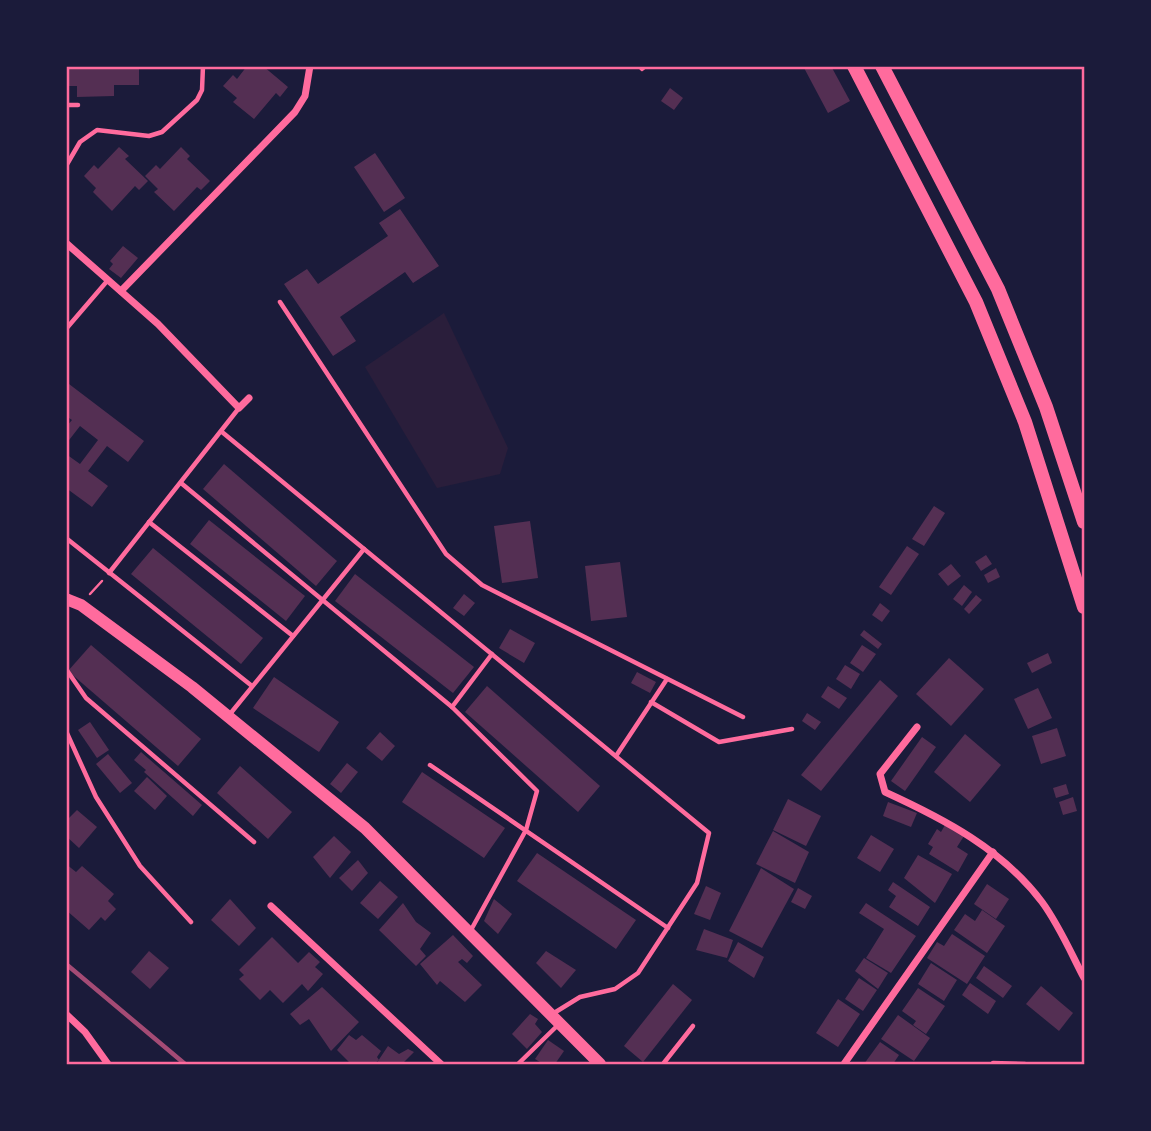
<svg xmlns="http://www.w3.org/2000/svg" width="1151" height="1131" viewBox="0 0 1151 1131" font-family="'Noto Sans',sans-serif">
  <rect width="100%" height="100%" fill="#1b1b3a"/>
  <polygon fill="#2a1e3b" points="444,313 508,448 500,474 437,488 365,367"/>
  <g fill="#542f53">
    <polygon points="66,66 139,66 139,85 114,85 114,96 77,97 77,86 66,86"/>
    <polygon points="247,66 263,66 288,87 280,97 276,93 254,119 233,102 237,98 223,86 233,75 237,79"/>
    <polygon points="803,66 831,66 850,101 828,113"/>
    <polygon points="670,88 683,98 674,110 661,101"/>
    <polygon points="119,147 129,156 125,159 148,181 139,190 135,186 112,211 93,192 96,188 84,176 94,165 98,169"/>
    <polygon points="181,147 190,156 187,159 210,181 201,190 197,187 174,211 154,192 158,189 145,176 156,165 160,169"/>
    <polygon points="375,153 405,198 384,212 354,167"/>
    <polygon points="400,209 439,266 413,283 405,272 340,317 356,341 333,356 284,284 307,269 318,284 388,236 379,223"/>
    <polygon points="123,246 138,258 121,278 109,269 113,264 110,261"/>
    <polygon points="69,384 144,441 128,462 107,446 88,471 108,486 92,507 66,488 66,454 80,464 98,440 80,426 66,444 66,427 72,420 66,416"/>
    <polygon points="224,464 337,561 316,586 203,489"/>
    <polygon points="934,506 945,513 924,546 912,539"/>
    <polygon points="209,520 305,596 286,621 190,544"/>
    <polygon points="530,521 538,578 502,583 494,526"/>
    <polygon points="907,546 919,554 891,595 879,587"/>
    <polygon points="153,548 263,638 241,664 131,574"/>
    <polygon points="986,555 992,564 981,571 975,562"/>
    <polygon points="620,562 627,617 591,621 585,566"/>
    <polygon points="951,564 961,576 948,586 938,574"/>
    <polygon points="996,568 1000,577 988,583 984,575"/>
    <polygon points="355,574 474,667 453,693 335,601"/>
    <polygon points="964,585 972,592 962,606 953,599"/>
    <polygon points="464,594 475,603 464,616 453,608"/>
    <polygon points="976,595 982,600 969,614 964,609"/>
    <polygon points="880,603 890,611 882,622 872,615"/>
    <polygon points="510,629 535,643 524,663 499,648"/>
    <polygon points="864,630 882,644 878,649 860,635"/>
    <polygon points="91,645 201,739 178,766 68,671"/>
    <polygon points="862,645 876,654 863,672 850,663"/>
    <polygon points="1048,653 1052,663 1032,673 1027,663"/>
    <polygon points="949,658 984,689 951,726 916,694"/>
    <polygon points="845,665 860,674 851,689 836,679"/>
    <polygon points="637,672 656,682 650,693 631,683"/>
    <polygon points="274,677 339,722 319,752 253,708"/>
    <polygon points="880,680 898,696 821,791 801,775"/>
    <polygon points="487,686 600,786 578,812 465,712"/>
    <polygon points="828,686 847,698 839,709 821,697"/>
    <polygon points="1038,688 1052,718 1028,729 1014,699"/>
    <polygon points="807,713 821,722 815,730 802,721"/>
    <polygon points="90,722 109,750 97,758 78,730"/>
    <polygon points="1057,728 1066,756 1041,764 1032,736"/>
    <polygon points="380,732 395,746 382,761 366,748"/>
    <polygon points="965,734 1001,765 970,802 934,772"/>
    <polygon points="922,737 936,747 905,791 891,781"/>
    <polygon points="141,752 202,805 193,816 144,772 146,770 134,760"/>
    <polygon points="108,754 132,783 120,793 96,764"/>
    <polygon points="347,763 358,772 341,793 330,784"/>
    <polygon points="240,766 292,812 268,839 217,793"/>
    <polygon points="422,772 505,828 484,858 402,802"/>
    <polygon points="147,777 167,796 155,810 134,791"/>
    <polygon points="1066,784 1069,794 1056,798 1053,788"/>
    <polygon points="1073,797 1077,811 1063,815 1059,802"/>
    <polygon points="788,799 821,816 806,846 773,830"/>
    <polygon points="888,802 917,813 911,827 883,816"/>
    <polygon points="77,810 97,827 79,848 66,836 66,821"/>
    <polygon points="945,825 964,836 957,847 968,854 958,872 929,854 933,847 928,844 937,829 941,832"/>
    <polygon points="773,831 809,852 795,883 756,864"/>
    <polygon points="871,835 894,849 880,872 857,858"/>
    <polygon points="334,836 351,852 330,878 313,857"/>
    <polygon points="537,853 636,920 616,949 517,881"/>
    <polygon points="918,855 952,874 935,903 904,878"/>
    <polygon points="358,860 368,873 352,891 339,878"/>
    <polygon points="66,864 76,872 82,866 114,894 108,901 116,909 105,921 101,917 89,930 66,910"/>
    <polygon points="761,868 794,889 762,948 729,931"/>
    <polygon points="380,881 398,897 378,919 360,903"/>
    <polygon points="893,882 930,907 918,926 889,907 896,896 888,890"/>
    <polygon points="987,884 1009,899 996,919 974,904"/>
    <polygon points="706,886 721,893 710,920 694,914"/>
    <polygon points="798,888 812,896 805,909 791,902"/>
    <polygon points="230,899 256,928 239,946 211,920"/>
    <polygon points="494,899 512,914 498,934 484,921"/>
    <polygon points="403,903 416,922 431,933 420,949 426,956 416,966 379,930"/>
    <polygon points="866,903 916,936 891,973 866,958 884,929 859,913"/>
    <polygon points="982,910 1005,926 987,953 954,930 965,914 975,921"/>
    <polygon points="704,929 733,940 727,958 696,950"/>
    <polygon points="952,934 985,956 967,984 927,958 937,942 944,946"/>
    <polygon points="453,935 473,956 467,963 462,959 458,962 482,985 465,1002 440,981 437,985 420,964"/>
    <polygon points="272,937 298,963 309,952 320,962 315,967 323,974 308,991 302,984 283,1003 270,990 260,1000 239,979 244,975 239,970"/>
    <polygon points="738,942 764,957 754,978 728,961"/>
    <polygon points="149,951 169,968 150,989 131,972"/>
    <polygon points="546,951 576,970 561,988 536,963"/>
    <polygon points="864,958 888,973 878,989 855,971"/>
    <polygon points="931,963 957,980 944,1001 918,984"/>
    <polygon points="984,966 1012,986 1003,998 976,978"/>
    <polygon points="859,978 877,990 863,1011 845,999"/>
    <polygon points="970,983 996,1001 988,1014 962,995"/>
    <polygon points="673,984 692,1000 643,1062 624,1046"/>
    <polygon points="1041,986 1073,1013 1059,1031 1026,1004"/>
    <polygon points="322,987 359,1022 331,1051 309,1019 300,1025 290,1014"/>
    <polygon points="918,988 945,1006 926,1034 913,1025 916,1021 902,1011"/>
    <polygon points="838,999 860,1014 838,1047 816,1033"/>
    <polygon points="530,1014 538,1019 535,1024 542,1032 527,1049 512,1034"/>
    <polygon points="898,1015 930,1038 914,1061 881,1039"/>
    <polygon points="349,1035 356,1040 362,1035 381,1051 377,1057 379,1060 374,1064 351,1064 337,1050"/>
    <polygon points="548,1040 564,1051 555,1064 543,1064 535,1059"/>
    <polygon points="880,1042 899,1055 893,1064 864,1064"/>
    <polygon points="388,1046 399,1054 408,1049 414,1052 402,1064 376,1064"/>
  </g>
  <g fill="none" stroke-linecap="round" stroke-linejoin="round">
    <g stroke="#ff6b9d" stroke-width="2.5">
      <polyline points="638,66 642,70 647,66"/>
      <polyline points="90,594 102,581"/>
    </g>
    <g stroke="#ff6b9d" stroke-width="4.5">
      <polyline points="66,105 78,105"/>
      <polyline points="66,166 80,142 97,130 149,136 162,132 197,100 202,90 203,66"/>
      <polyline points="280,302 446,554 482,585 743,717"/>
      <polyline points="66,329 108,280"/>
      <polyline points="222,432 709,833 697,883 638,973 615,989 580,997 554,1013"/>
      <polyline points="181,483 452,707 537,791 526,830 471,930"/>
      <polyline points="149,522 293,636"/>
      <polyline points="66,538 252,686"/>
      <polyline points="109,573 239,408"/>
      <polyline points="66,669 86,698 254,842"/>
      <polyline points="651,702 719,742 792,729"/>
      <polyline points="452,707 492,654"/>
      <polyline points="230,714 364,549"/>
      <polyline points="66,731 96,797 140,866 191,922"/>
      <polyline points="616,756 667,679"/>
      <polyline points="430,765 668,928"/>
      <polyline points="993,1063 1025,1064"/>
      <polyline points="518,1064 558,1025"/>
      <polyline points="663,1064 693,1026"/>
    </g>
    <g stroke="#ff6b9d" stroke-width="7">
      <polyline points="66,243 158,324 239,408 249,398"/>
      <polyline points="121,291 295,112 305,96 310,66"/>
      <path d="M917 727 880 774 885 792C944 819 1002 849 1042 902 1059 925 1071 953 1084 978"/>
      <polyline points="271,906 441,1064"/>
      <polyline points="66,1014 85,1032 108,1064"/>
      <polyline points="844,1064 993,852"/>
    </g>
    <polyline stroke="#ff6b9d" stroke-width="12" points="66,599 81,605 192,687 365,828 600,1064"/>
    <g stroke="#ff6b9d" stroke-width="14">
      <polyline points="854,66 976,302 1025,422 1084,607"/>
      <polyline points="882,66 998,289 1046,407 1084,522"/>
    </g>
    <polyline stroke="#a44b75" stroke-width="4.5" points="66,964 185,1064"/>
  </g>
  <rect width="1151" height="1131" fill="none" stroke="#1b1b3a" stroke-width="136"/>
  <rect x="68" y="68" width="1015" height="995" fill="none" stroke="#ff6b9d" stroke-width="2.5"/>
</svg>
